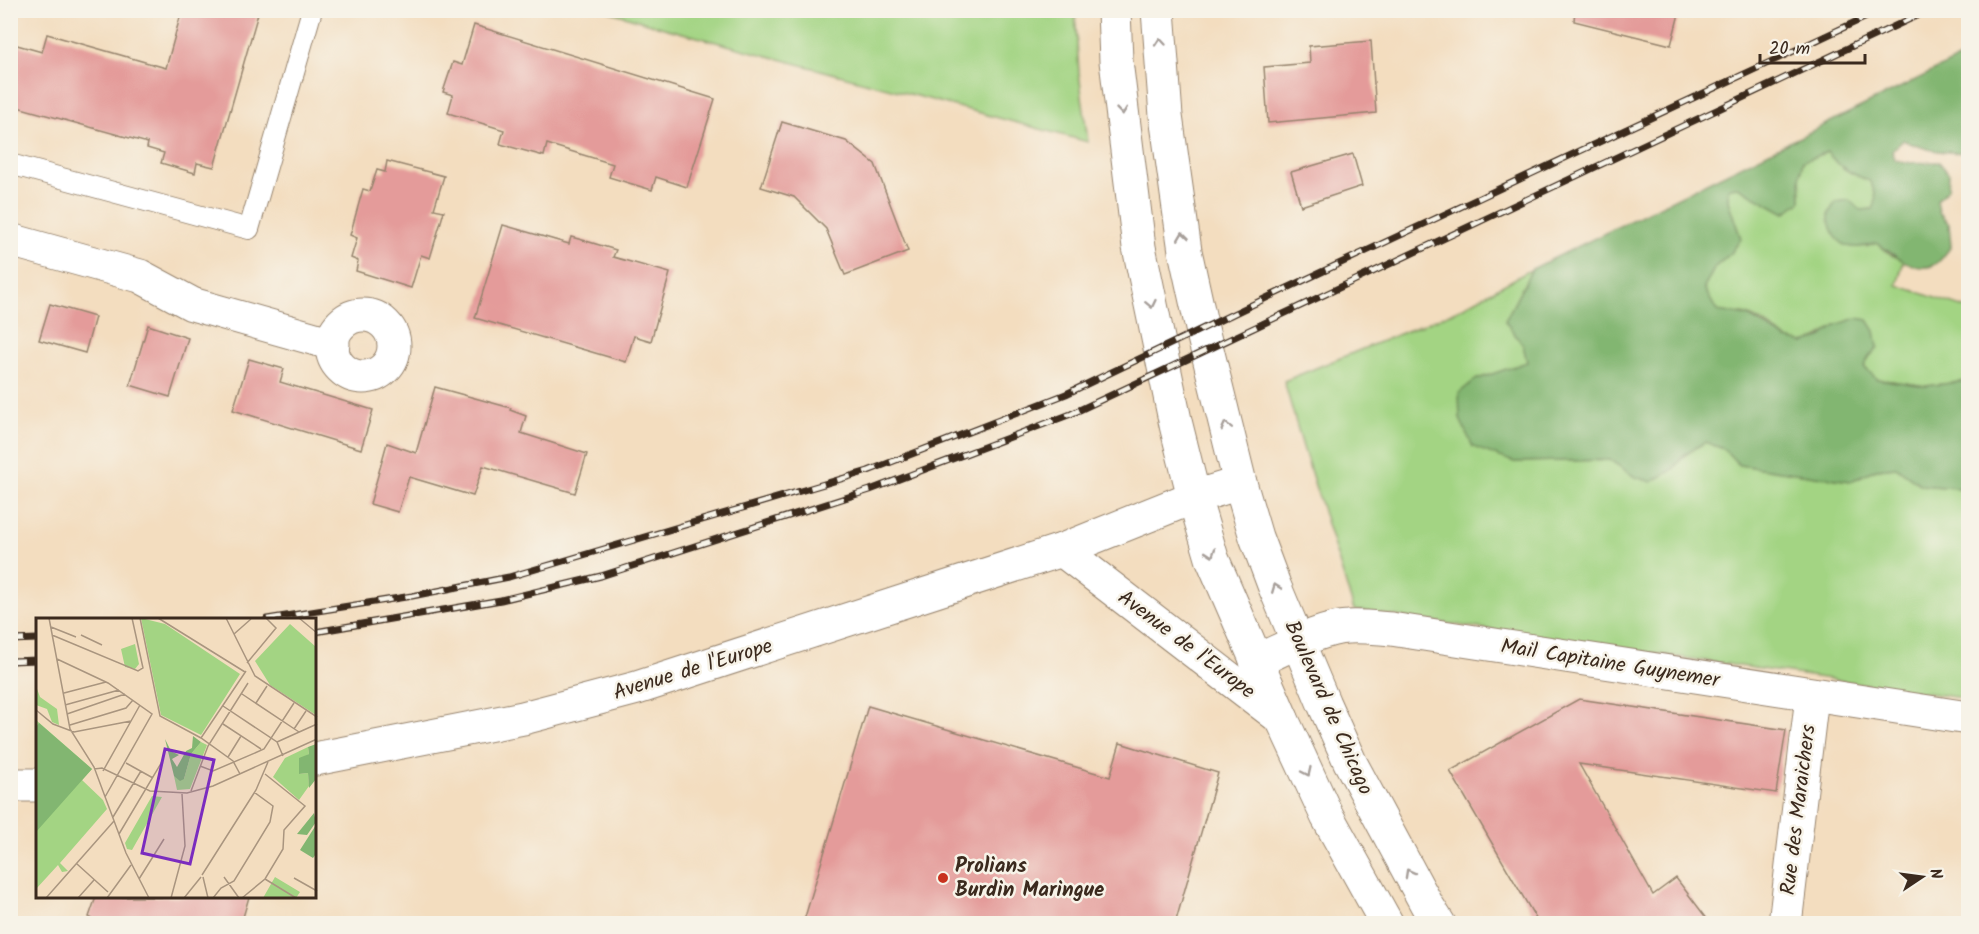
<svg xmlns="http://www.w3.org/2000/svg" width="1979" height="934" viewBox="0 0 1979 934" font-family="Kalam,sans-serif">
  <rect width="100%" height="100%" fill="#f7f3e8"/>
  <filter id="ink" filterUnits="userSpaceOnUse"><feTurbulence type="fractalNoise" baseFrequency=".0167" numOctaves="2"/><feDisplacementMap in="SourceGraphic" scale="12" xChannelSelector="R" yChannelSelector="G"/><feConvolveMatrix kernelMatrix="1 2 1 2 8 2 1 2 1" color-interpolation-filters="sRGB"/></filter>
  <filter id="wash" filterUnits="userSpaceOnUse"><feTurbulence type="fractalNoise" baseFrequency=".008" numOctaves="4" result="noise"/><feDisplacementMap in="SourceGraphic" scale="24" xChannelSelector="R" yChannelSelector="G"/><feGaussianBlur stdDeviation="1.35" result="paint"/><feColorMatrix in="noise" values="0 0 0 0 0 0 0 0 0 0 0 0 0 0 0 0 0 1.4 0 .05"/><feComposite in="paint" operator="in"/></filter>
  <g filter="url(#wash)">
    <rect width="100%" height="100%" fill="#f3ddbf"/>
    <g fill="#a3d483" stroke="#6f7f50" stroke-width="1.5">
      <polygon points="608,11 1075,11 1079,73 1088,142 664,28"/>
      <path d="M1828 152C1838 167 1852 175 1869 180 1874 189 1879 198 1874 209L1861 210 1866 247 1877 243 1891 255 1904 260 1897 285 1968 309V381L1926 386 1877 379 1864 367 1869 357 1878 347 1836 325C1791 361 1791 334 1750 316 1740 312 1727 313 1717 312L1704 288 1715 267 1731 253 1741 239 1728 201V188L1738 187 1766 201H1801L1800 175 1803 161Z"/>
      <polygon points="1532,269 1505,321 1523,345 1528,362 1475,380 1514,462 1610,460 1635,477 1672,470 1685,455 1705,442 1724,449 1740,465 1851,481 1876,469 1896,467 1921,485 1968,489 1968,699 1354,610 1303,447 1284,381 1458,310"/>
    </g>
    <path fill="#82b671" stroke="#5e7048" stroke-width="1.5" d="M1968 54V138L1964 152C1942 154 1922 149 1903 140L1892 151 1894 159 1905 163 1939 162 1949 174 1948 189 1937 200 1939 212 1949 224 1951 247C1946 252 1941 262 1934 265 1914 274 1892 253 1877 243 1868 246 1857 249 1848 246 1836 242 1828 227 1829 214 1830 210 1834 205 1836 202L1849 200 1861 210 1873 209C1879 198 1874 189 1869 180 1851 175 1838 166 1827 152L1803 161 1800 175 1801 201 1785 213 1738 187 1728 188V201L1741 239 1731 253 1715 267 1704 288 1717 311 1748 316 1787 339 1804 343 1820 338 1836 325 1857 318 1868 320 1875 331 1878 347 1869 357 1864 367 1877 379 1926 386 1968 381V489L1921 485 1896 467 1876 469 1851 481 1739 465 1724 449 1705 442 1685 454 1672 470 1652 482 1635 477 1610 460 1514 462 1473 447 1460 419 1459 393 1475 380 1527 362 1523 345 1505 321 1532 269Z"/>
    <g id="blocks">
      <g fill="#e49b9a">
        <polygon points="182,10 259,10 214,167 197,163 195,173 161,163 164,153 147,148 148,143 10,105 10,43 42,52 47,34 166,68"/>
        <polygon points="1575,10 1680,10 1671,45 1574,21"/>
        <polygon points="474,25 715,99 687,187 656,177 652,190 609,177 613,164 547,144 544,156 500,144 504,130 448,113 453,95 443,92 453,62 462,65"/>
        <polygon points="1371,41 1376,113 1268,123 1264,67 1310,63 1309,46"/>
        <polygon points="782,122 846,141 875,164 908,251 845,275 826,229 794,197 761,187"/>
        <polygon points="1353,154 1362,186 1301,206 1291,172"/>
        <polygon points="387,161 444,176 434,209 444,211 440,225 430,258 421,255 411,288 356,271 358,261 351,258 357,238 350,235 363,189 370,191 377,170 385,172"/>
        <polygon points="503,225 569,244 571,237 586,241 616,250 613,257 670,273 651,341 634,336 626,362 475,318"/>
        <polygon points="50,304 95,317 85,353 39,340"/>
        <polygon points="148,325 188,338 170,397 130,385"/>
        <polygon points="249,359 284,369 280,382 373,410 361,449 233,410"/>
        <polygon points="435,387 511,408 510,410 526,416 521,433 587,454 575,493 483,466 473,496 409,477 398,512 370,504 387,443 416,453"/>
        <polygon points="1579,699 1786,730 1776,793 1579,764 1653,895 1676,878 1711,924 1539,924 1450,771"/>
        <polygon points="868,706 1110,777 1120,743 1218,773 1175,924 803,924"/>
        <polygon points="96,897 249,897 241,924 90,924 91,918 89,917"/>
      </g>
    </g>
  </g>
  <g filter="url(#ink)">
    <use href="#blocks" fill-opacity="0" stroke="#97846e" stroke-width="1.5"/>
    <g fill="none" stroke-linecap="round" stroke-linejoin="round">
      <g stroke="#97846e" stroke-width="22">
        <polyline id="service" points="10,164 249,229 312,10"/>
      </g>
      <g stroke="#97846e" stroke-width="35">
        <g id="minor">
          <polyline points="10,240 140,276 192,304 333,344"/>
          <circle cx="363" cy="346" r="31"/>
          <path d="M1256 661C1282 650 1321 628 1348 627 1362 626 1377 628 1391 629L1968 718"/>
          <polyline points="1785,924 1812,696"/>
        </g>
      </g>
      <g stroke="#97846e" stroke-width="35">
        <g id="secondary">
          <polyline points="1062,550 1282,719"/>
          <polyline points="315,759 523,718 637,688 1062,550 1194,497 1240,483"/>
          <polyline points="10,785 38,785"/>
        </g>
      </g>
      <g stroke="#97846e" stroke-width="35">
        <g id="primary">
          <polyline points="1114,10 1116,61 1139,247 1176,425 1194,497 1212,558 1282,719 1327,816 1387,924"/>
          <polyline points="1158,10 1166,116 1185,251 1203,333 1240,483 1256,537 1274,585 1324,704 1350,762 1427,905 1439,924"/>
        </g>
      </g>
      <use href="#service" stroke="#fff" stroke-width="20"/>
      <use href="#minor" stroke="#fff" stroke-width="33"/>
      <use href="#secondary" stroke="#fff" stroke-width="33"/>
      <use href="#primary" stroke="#fff" stroke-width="33"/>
      <g stroke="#3b2a1e" stroke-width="7">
        <g id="rail">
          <polyline points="267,619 412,596 509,577 868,471 1066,394 1281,291 1881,10"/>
          <polyline points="315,632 501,600 601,576 870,490 1071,414 1929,10"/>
          <polyline points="10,640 38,639"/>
          <polyline points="10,661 38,660"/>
        </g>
      </g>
      <use href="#rail" stroke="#f7f3e8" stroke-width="4.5" stroke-dasharray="14" stroke-linecap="butt"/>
    </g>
    <defs><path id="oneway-chevron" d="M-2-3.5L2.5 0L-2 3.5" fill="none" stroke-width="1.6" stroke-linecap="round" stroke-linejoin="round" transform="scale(1.5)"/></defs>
    <g stroke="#a79f9a">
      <use href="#oneway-chevron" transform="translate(1160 42) rotate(-95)"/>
      <use href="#oneway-chevron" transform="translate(1122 111) rotate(84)"/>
      <use href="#oneway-chevron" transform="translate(1183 236) rotate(-98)"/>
      <use href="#oneway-chevron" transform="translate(1151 304) rotate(78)"/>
      <use href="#oneway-chevron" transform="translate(1226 426) rotate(-104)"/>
      <use href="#oneway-chevron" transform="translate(1211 553) rotate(71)"/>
      <use href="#oneway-chevron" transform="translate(1276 588) rotate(-111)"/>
      <use href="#oneway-chevron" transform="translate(1307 772) rotate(65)"/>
      <use href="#oneway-chevron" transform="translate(1409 873) rotate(-119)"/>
    </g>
  </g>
  <circle fill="#c8321e" stroke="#f7f3e8" stroke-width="2" cx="943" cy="878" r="6"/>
  <g text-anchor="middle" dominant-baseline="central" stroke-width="5" stroke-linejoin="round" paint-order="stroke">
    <g font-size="21" fill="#3b2a1e" stroke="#f7f3e8">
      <text transform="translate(1186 645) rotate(37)">Avenue de l'Europe</text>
      <text transform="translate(1610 664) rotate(9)">Mail Capitaine Guynemer</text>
      <text transform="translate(693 670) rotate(-17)">Avenue de l'Europe</text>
      <text transform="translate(1328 708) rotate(66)">Boulevard de Chicago</text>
      <text transform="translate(1799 810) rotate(-83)">Rue des Maraichers</text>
    </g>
    <g font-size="21" font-weight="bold" fill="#3b2a1e" stroke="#f7f3e8" text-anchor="start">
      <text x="955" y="866">Prolians<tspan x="955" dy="24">Burdin Maringue</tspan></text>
    </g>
  </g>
  <g transform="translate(36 618)">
    <rect width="280" height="280" fill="#f3ddbf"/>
    <path d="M105 0 129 6 204 56 165 117 125 97ZM254 6 280 29V97L234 67 219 43ZM99 26 103 46 99 51 89 49 85 31ZM0 68 4 79 21 91 23 107 16 104 11 91 0 87ZM0 102 56 151 46 162 67 182 71 191 24 245 32 253 26 254 22 247 0 271ZM165 124 171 127 154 171 141 172 138 158 148 161 155 136ZM272 129 273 136 264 141 263 156 272 155 273 168 263 182 237 159 249 140ZM116 178 126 179 96 232 91 231 89 225ZM239 259 264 274 260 280H227Z" fill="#a3d483"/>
    <path d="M3 105 56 151 0 214V109ZM157 118 165 124 155 136 148 161 144 163 138 158 129 121 135 133 143 137 136 141 141 149 150 133 156 130ZM280 126V161L273 170 272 155 263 156V140L273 136 272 129ZM278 195 280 204 271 217 261 216ZM280 207V236L277 240 264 232Z" fill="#82b671"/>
    <path fill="none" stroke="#a9957f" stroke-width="1.5" d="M13 0 34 111 58 149 90 235 113 280M104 0 124 98 165 120 197 143 204 156M122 0 209 54M190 0 219 58 281 99M263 0 281 15M15 9 40 19M198 16 215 1M16 17 102 53 107 50 96 0M45 17 66 27M21 41 72 65 116 96 69 179M211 45 240 10 230 0M28 75 70 64M206 76 263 114M220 85 231 68M29 87 83 72M187 88 241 124 247 138M0 92 17 106 38 114 95 103M31 96 89 76M187 106 225 131M34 107 90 90 97 82M258 111 270 93M165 120 210 53M241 124 281 106M192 139 205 118M90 145 117 160M164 148 177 153 228 131 258 85M58 151 66 150 114 173 151 175 177 168 281 121M67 153 104 87M155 173 172 128 212 65M77 199 105 153M83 216 127 142M41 246 72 274M166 257 220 172 232 144M167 259 172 280M188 259 203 280M258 260 281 273M103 261 128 221M229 261 260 280M10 280 78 203M42 280 58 262M71 280 95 247M135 280 149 228 146 176M148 280 165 259M177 280 185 270 198 263 234 204 237 188 218 174M206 280 229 261 247 231 248 212 269 188 229 156"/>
    <path fill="#7b2cbf" fill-opacity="0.15" stroke="#7b2cbf" stroke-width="3" d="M129 131 178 142 154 246 106 235Z"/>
    <rect width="280" height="280" fill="none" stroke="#3b2a1e" stroke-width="3"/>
  </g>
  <rect width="1979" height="934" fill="none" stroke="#f7f3e8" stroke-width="36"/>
  <g transform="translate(1922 877) rotate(77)" stroke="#f7f3e8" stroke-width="4.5" paint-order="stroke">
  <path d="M0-4.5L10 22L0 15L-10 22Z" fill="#3b2a1e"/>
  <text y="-9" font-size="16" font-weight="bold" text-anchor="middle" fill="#3b2a1e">N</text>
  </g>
  <path d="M1760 54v9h105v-9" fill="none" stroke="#3b2a1e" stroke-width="3"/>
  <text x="1769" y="54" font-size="18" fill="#3b2a1e" stroke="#f7f3e8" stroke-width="4.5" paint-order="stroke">20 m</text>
</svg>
